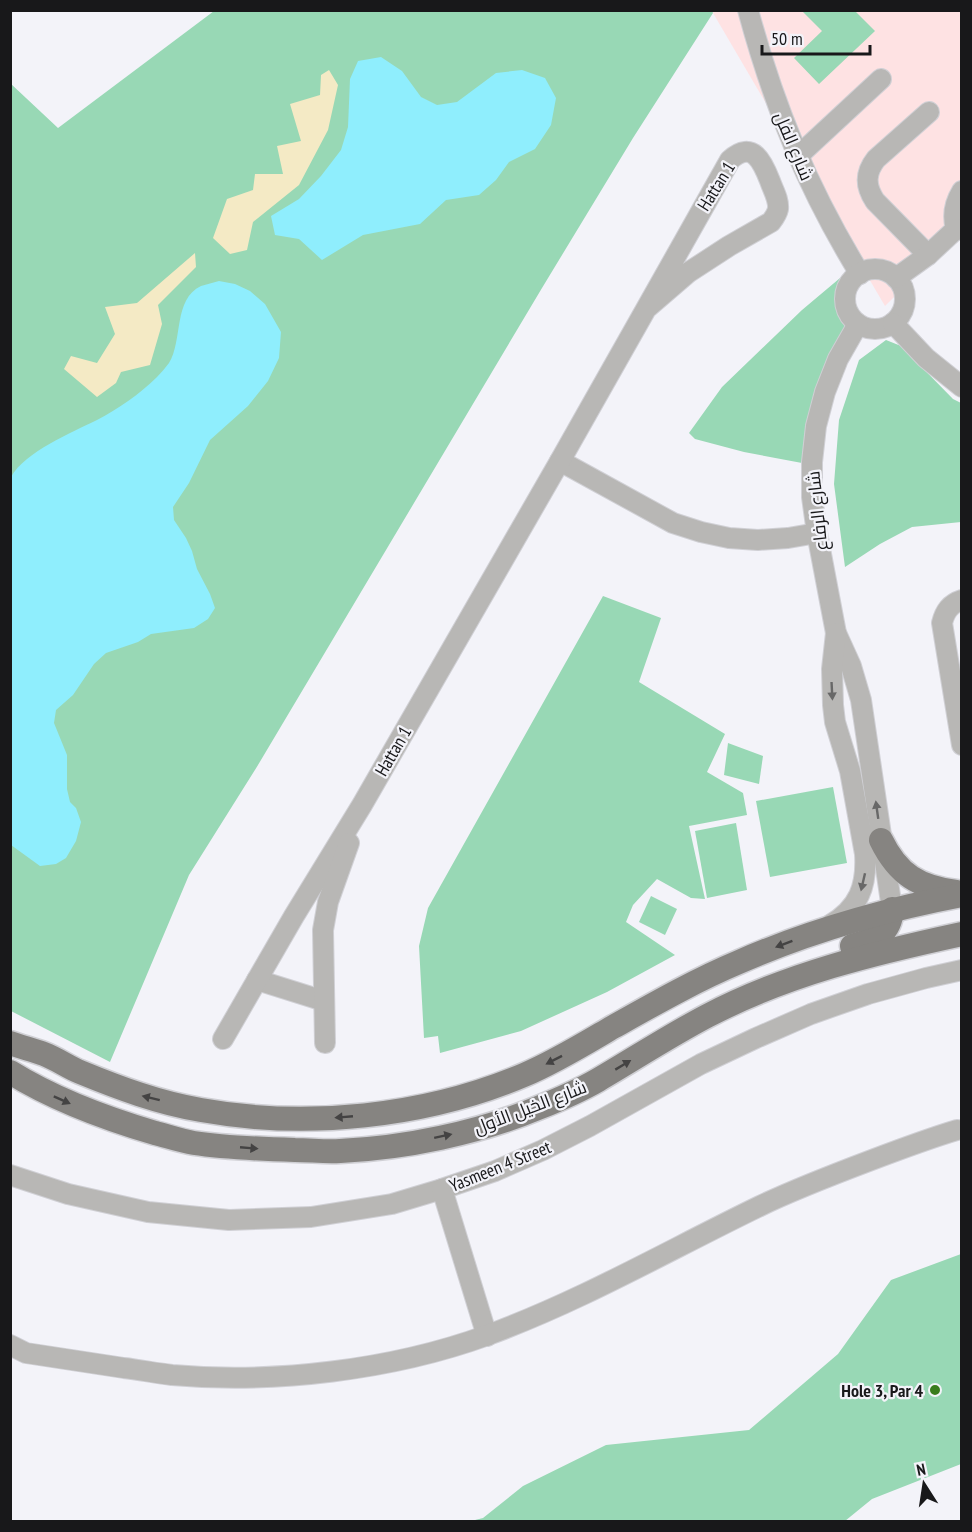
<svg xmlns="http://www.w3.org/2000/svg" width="972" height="1532" viewBox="0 0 972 1532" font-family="'PT Sans Narrow',Cairo,sans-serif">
  <rect width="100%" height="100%" fill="#f3f3f9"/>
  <polygon fill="#fee2e3" points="712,11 961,11 961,231 885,306 713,13"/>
  <g fill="#98d8b5">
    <polygon points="214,11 712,11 713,13 633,138 542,288 258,765 189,875 110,1062 11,1011 10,83 58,128"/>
    <polygon points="802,11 855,11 875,31 819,84 794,58 822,31"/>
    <polygon points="846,273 842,304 849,321 817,389 802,463 744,452 695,439 689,433 722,387 802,310"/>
    <polygon points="886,340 901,346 953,399 961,403 961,522 912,527 880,544 845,567 834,484 839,420 859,360"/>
    <polygon points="603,596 661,618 639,682 725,734 707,772 743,793 747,815 689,826 705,899 691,898 657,879 633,905 626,922 675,955 607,992 521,1031 440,1053 438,1036 424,1038 419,946 428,908"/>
    <polygon points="728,743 763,756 759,784 724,775"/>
    <polygon points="833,787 847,863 770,877 756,801"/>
    <polygon points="736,823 747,890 707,898 695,831"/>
    <polygon points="651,896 677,909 665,935 639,922"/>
    <polygon points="961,1254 961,1464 872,1499 845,1521 471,1521 483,1518 523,1486 606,1445 749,1430 838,1354 891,1280"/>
  </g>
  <g fill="#f4eac5">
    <polygon points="329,70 338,85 328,130 299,185 253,222 247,250 230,254 213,238 227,199 253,190 255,174 283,174 277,146 301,141 290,104 320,95 321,75"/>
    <polygon points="195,253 196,267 158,305 162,324 150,365 121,372 116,383 97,397 64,369 71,356 97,363 115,334 105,307 137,303"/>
  </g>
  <g fill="#8feefd">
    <polygon points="381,57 402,71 421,97 437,105 457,102 496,73 522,70 545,78 556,98 551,125 535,149 509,162 496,180 479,195 446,200 420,224 363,235 322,260 299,239 275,235 271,216 299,199 321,176 341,150 348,127 350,79 358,61"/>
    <path d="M219 281 235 284 250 291 265 304 281 332 279 358 268 381 248 406 210 440 189 483 173 507 174 520 186 538 192 551 197 569 210 594 215 608 208 619 194 628 151 634 138 642 106 653 94 664 73 695 56 710 54 723 67 755V789L70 802 76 808 81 822 76 841 66 858 56 864 40 866 11 845V477C26 451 71 433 97 420 118 409 140 394 157 377 161 373 165 368 169 363 183 341 173 299 201 286 207 284 213 283 219 281Z"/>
  </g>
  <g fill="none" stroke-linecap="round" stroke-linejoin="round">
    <g stroke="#d0d0d5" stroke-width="22">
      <g id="minor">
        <path d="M748 10C774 107 808 189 860 274"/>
        <polyline points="798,156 881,79"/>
        <path d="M962 191C954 204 952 215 956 229L962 230"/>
        <path d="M928 255 875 201C865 186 865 173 876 159L929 112"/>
        <circle cx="875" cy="299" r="30"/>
        <polyline points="896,278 928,255 956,229"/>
        <polyline points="893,323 926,358 962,387"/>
        <polyline points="858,324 838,359 825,392 816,426 812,462 812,497 817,533 836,633 851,666 861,700 892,909"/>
        <polyline points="560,461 673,523 701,532 729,538 758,540 788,538 817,533"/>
        <path d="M962 600C950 604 945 611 942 623L962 745"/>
        <path d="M830 925C859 908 867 886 865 854L850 771 835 722 833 705 832 669 836 633"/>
        <polyline points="257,980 324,1001"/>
        <path d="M223 1039 294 916 362 805 560 461 646 309 689 272 729 246 771 222C774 218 777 214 778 209 779 199 773 190 770 181 763 163 753 139 730 160L646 309"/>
        <polyline points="325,1043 323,930 328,902 349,843"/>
        <polyline points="10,1175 68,1194 148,1212 229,1220 311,1217 392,1204 442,1189 495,1171 543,1150 590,1126 701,1064 756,1038 811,1014 868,994 926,978 962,970"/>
        <polyline points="442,1189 487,1336"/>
        <path d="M10 1345 26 1353C59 1358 91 1363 124 1368 140 1370 156 1373 172 1375 274 1384 392 1370 488 1335 583 1300 669 1250 760 1206 795 1189 832 1175 869 1161 898 1150 927 1139 957 1130"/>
      </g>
    </g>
    <g stroke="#d0d0d5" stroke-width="27">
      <g id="major">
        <path d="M881 840C898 875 919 887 956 892"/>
        <path d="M852 946C874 939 890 936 892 909"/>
        <path d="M10 1043C21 1047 33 1050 44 1054 57 1059 68 1067 80 1072 119 1088 159 1103 201 1110 306 1129 425 1117 524 1075 555 1062 584 1044 613 1027 654 1004 696 980 739 962 812 930 883 910 962 895"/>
        <path d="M10 1072C55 1100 104 1118 155 1133 167 1136 181 1141 194 1143 227 1148 261 1149 295 1150 310 1150 325 1152 340 1151 405 1148 478 1133 538 1108 558 1100 579 1091 598 1080 634 1059 669 1036 707 1016 787 974 874 953 962 934"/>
      </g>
    </g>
    <use href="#minor" stroke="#b8b7b5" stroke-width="20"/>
    <use href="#major" stroke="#868481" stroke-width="24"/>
  </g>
  <defs><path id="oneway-solid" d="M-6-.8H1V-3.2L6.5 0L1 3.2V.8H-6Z" transform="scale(1.5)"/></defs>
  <g fill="#686868">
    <use href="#oneway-solid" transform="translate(832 691) rotate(87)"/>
    <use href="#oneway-solid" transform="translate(877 810) rotate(-98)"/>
    <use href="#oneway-solid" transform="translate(863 882) rotate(103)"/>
  </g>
  <g fill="#444343">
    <use href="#oneway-solid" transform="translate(784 944) rotate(159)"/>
    <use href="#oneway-solid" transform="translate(554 1060) rotate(153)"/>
    <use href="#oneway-solid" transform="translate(623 1065) rotate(-31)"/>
    <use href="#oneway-solid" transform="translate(151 1098) rotate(-166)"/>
    <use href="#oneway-solid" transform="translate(62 1100) rotate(24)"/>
    <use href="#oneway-solid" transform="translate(344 1117) rotate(175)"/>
    <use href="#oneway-solid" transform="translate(443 1136) rotate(-12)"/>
    <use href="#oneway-solid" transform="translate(249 1148) rotate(5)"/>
  </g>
  <circle fill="#397c1d" stroke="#f3f3f9" stroke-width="2" cx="935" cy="1390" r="6"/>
  <g text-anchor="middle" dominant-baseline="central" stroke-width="4.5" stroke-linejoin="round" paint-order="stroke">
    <g font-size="18" fill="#18181a" stroke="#f3f3f9">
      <text transform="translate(794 146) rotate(67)">شارع الفل</text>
      <text transform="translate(716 186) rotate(-58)">Hattan 1</text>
      <text transform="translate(817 511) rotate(-96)">شارع الرفاع</text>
      <text transform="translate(393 751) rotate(-60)">Hattan 1</text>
      <text transform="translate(530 1107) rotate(-21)">شارع الخيل الأول</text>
      <text transform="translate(500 1166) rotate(-22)">Yasmeen 4 Street</text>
    </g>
    <g font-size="18" font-weight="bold" fill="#18181a" stroke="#f3f3f9" text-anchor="end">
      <text x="923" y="1390">Hole 3, Par 4</text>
    </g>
  </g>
  <rect width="972" height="1532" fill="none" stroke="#18181a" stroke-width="24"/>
  <g transform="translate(924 1484) rotate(348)" stroke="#f3f3f9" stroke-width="4.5" paint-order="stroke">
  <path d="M0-4.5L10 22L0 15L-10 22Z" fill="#18181a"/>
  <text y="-9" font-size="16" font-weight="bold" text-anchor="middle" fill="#18181a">N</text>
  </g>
  <path d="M762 45v9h108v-9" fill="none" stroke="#18181a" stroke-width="3"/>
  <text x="771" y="45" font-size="18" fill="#18181a" stroke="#f3f3f9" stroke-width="4.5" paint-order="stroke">50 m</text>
</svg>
